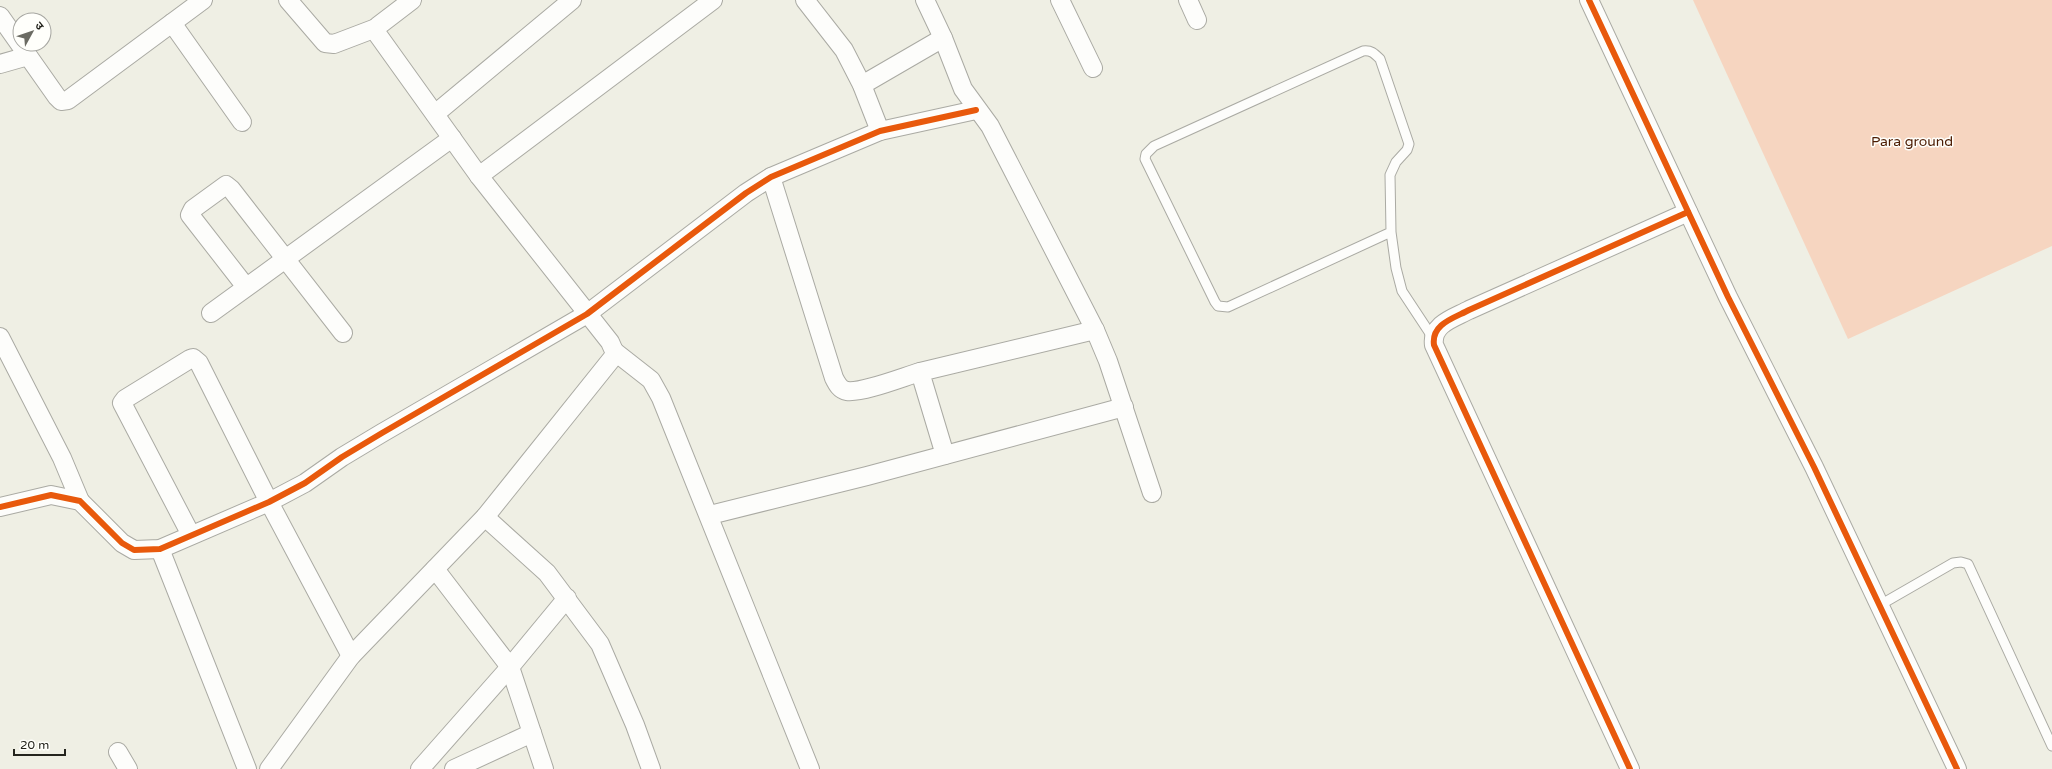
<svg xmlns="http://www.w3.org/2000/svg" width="2052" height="769" viewBox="0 0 2052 769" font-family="'Varela Round','Noto Sans Devanagari',sans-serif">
  <rect width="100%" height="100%" fill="#efefe4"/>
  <polygon fill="#f6d5c0" points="1693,0 2052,0 2052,246 1848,339"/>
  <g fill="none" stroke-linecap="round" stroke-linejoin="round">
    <g stroke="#aaaaa3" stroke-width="11">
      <g id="service">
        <path d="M1391 232 1228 307 1218 306 1215 302 1145 159 1146 154 1154 146 1363 51C1371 50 1374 53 1380 59L1409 144 1407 150 1396 162 1390 175 1391 232 1396 268 1402 291 1433 338"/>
        <polyline points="1880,605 1953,563 1961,562 1968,564 2052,746"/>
      </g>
    </g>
    <g stroke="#aaaaa3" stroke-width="20">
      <g id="minor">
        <polyline points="288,0 325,43 334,44 376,28"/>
        <polyline points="805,0 844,50 862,85 880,131"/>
        <polyline points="925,0 943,38 963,89 990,126 1095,330 1108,361 1152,493"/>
        <polyline points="1060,0 1093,68"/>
        <polyline points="1188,0 1197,20"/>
        <polyline points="1589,0 1728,297 1814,467 1957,769"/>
        <polyline points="0,16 57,97 61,101 68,100 203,0"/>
        <polyline points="172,23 242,122"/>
        <polyline points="0,64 28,56"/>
        <polyline points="862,85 943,38"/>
        <polyline points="435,114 572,0"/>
        <polyline points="479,176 713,0"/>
        <path d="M771 177 834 378C837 384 840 390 847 391 863 393 903 377 920 372"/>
        <polyline points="246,287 190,215 193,209 226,185 231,189 343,333"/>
        <polyline points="211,313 452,138"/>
        <polyline points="0,337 62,458 80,501"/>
        <polyline points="614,351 651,380 661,398 810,769"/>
        <polyline points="945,455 920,372 1095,330"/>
        <polyline points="0,507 51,495 80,501 122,543 134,550 160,549 269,502 305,483 342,457 382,433 587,314 746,193 771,177 880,131 976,110"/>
        <polyline points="710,515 867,476 1124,407"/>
        <polyline points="485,517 547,573 600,644 635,725 651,769"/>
        <polyline points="191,535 122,403 125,399 190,359 193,358 199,363 269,502 351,656"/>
        <polyline points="160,549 247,769"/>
        <polyline points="435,569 510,667 544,769"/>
        <polyline points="118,752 128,769"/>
        <polyline points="269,769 351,656 485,517 614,356 614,351 610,342 479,176 378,35 376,32 378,26 412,0"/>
        <polyline points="420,769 510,667 567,598"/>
        <polyline points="454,769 532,733"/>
        <path d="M1630 769 1434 345C1431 324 1454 318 1469 310L1688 212"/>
      </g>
    </g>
    <use href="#service" stroke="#fdfdfb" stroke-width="9"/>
    <use href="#minor" stroke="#fdfdfb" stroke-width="18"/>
    <g stroke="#fffffb" stroke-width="8">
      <g id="cycleway">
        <polyline points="1589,0 1728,297 1814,467 1957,769"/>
        <polyline points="0,507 51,495 80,501 122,543 134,550 160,549 269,502 305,483 342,457 382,433 587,314 746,193 771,177 880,131 976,110"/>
        <path d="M1630 769 1434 345C1431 324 1454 318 1469 310L1688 212"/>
      </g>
    </g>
    <use href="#cycleway" stroke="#e8590c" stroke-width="6"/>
  </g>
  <g text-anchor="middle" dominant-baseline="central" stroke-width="3" stroke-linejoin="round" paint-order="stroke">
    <g font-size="14" fill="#4c1c02" stroke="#fffffb">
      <text x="1912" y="141">Para ground</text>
    </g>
  </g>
  <g transform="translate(32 32) rotate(50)"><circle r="19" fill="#fffffb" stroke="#a7a7a2"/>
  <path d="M0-3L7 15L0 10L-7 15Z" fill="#6b6b63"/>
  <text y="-6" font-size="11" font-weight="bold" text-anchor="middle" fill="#24241d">उ</text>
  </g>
  <path d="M14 749v6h51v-6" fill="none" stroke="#24241d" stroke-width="2"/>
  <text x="20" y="749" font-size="12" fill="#24241d" stroke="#fffffb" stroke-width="3" paint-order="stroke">20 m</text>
</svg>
